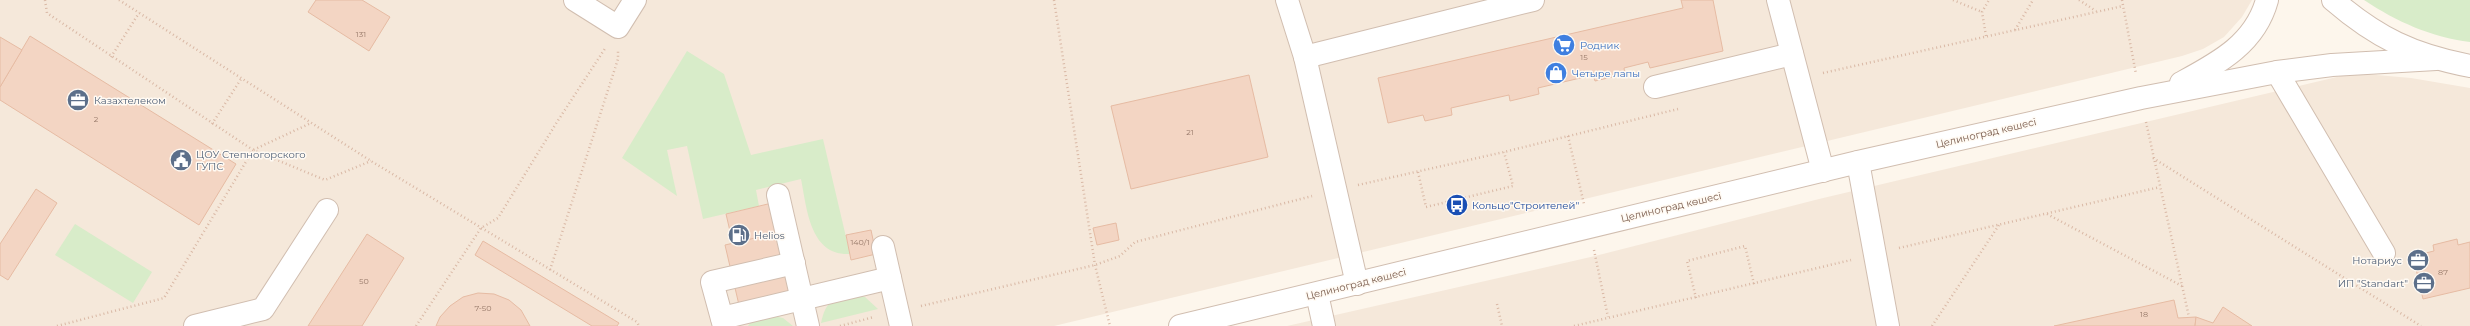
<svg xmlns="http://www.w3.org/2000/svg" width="2470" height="326" viewBox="0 0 2470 326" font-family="Montserrat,sans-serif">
  <rect width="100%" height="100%" fill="#fdf6ec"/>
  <g fill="#f5e8da">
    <polygon points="0,0 2252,0 2242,17 2224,37 2203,49 2182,56 1054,326 0,326"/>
    <polygon points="2365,74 2411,78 2470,88 2470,326 1287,326 1595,256 1819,199 2341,76"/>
  </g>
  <g fill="#d8ecc9">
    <path d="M2364 0H2470V42C2431 37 2397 22 2364 0Z"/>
    <path d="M687 51 724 74 751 155 823 139 850 254C810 256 807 209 801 179L756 190 759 206 703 219 687 146 667 150 677 196 622 158Z"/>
    <polygon points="75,224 152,272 133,303 55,255"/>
    <path d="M851 293 865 297 878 309 821 323C826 301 831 301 851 293Z"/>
    <polygon points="773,316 783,318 793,326 748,326 751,322"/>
  </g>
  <g fill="#f3d5c3" stroke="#e6bba3">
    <polygon points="316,0 362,0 390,17 369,51 308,12"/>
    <polygon points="1681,0 1713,0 1723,51 1650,68 1648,62 1624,68 1625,74 1595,81 1593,75 1538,88 1539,94 1510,101 1509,95 1451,108 1452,115 1425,121 1423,115 1388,123 1378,78 1683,8"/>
    <polygon points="30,36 236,164 199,225 0,100 0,87"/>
    <polygon points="0,37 22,50 0,87"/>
    <polygon points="1249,75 1268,157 1131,189 1111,106"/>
    <polygon points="36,189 57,203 8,280 0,275 0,244"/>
    <polygon points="772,203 779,233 733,244 726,214"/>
    <polygon points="1116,223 1119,240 1097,245 1093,228"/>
    <polygon points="790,230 804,290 739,305 725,245"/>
    <polygon points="871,230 876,254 851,260 846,235"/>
    <polygon points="367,234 404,258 362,326 308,326"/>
    <polygon points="2457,239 2458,245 2470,242 2470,288 2423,299 2413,256 2434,251 2433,245"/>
    <polygon points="483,241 619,323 617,326 592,326 475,255"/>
    <polygon points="478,293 494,294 509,300 521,310 530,326 436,326 440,317 450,306 463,297"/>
    <polygon points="2174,300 2178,318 2196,317 2195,326 2054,326"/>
    <polygon points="2223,307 2252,326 2195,326 2196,317 2213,323"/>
  </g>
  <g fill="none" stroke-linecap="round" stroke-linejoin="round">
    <g stroke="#d1beb0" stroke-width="24">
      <g id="minor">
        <polyline points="575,0 618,27 635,0"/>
        <polyline points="1287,0 1305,57 1357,284"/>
        <polyline points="1778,0 1823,171"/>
        <path d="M2333 0C2377 38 2413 55 2470 66"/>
        <polyline points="1305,57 1533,0"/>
        <polyline points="2277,72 2384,253"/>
        <path d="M2181 83C2218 63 2255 44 2267 0"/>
        <polyline points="1655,87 1792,54"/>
        <polyline points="1858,162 1888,326"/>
        <polyline points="778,195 808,326"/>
        <polyline points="883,247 901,326"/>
        <polyline points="1317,294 1324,326"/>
        <polyline points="722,318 890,278"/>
        <polyline points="195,326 263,309 327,210"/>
        <polyline points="724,326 712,282 794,263"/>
        <polyline points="1180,326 1858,162 2141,98 2277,72 2332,65 2436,59"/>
      </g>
    </g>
    <g stroke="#d9b8a5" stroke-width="2.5" stroke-dasharray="1 3" stroke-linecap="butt">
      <polyline points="45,0 47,13 253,150 325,180 371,161"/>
      <polyline points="119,0 371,161 637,322 639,326"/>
      <polyline points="1054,0 1095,265 1110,326"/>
      <polyline points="1953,0 1982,12"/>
      <polyline points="2079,0 2096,11"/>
      <polyline points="2122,0 2136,74"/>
      <polyline points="2015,30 2033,0"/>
      <polyline points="1986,36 1982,12 1989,0"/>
      <polyline points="111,57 139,13"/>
      <polyline points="1823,73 2123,6"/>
      <polyline points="2146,122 2189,317"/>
      <polyline points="212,124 241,79"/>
      <polyline points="1568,136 1584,204"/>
      <polyline points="2153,158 2421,326"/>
      <polyline points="1418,172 1426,207 1513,186 1504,152"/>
      <polyline points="1358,185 1504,152 1678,109"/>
      <polyline points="2047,214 2182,286"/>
      <polyline points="1899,248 2160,187"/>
      <polyline points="1594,250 1608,317"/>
      <polyline points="550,270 618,59 618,50"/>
      <polyline points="1696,298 1687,261 1745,246 1754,284"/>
      <polyline points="1497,304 1502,326"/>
      <polyline points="921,306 1095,265 1120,256 1135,242 1312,196"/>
      <polyline points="57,326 164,298 253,150 311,123"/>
      <polyline points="416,326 481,228 498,218 557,122 606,47"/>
      <polyline points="840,326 874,317"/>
      <polyline points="1574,326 1851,260"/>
      <polyline points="1932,326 1999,225"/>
    </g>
    <use href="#minor" stroke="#fff" stroke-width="22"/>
  </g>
  <defs>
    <g id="supermarket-disc" transform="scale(1.15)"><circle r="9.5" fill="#3f7fe0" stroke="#fffaf3"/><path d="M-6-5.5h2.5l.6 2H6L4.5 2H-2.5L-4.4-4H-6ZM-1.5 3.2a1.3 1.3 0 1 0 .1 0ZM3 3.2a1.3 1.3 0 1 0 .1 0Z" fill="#fff"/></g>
    <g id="shop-disc" transform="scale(1.15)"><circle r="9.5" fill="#3f7fe0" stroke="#fffaf3"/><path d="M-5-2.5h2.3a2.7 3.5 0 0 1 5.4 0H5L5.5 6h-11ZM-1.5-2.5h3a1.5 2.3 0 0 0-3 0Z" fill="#fff"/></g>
    <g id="office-disc" transform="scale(1.15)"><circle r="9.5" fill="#5c6f8a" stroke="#fffaf3"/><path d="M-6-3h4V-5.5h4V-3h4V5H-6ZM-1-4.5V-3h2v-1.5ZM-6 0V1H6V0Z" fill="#fff"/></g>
    <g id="civic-disc" transform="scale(1.15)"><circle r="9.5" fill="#5c6f8a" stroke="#fffaf3"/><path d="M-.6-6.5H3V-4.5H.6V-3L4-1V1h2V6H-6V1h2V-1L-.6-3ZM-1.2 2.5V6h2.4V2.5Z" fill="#fff"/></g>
    <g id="bus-disc" transform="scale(1.15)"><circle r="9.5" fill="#1a4fb4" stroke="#fffaf3"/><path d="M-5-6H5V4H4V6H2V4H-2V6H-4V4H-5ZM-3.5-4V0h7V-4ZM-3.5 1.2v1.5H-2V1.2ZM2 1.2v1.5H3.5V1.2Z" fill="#fff"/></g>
    <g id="fuel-disc" transform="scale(1.15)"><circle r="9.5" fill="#5c6f8a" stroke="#fffaf3"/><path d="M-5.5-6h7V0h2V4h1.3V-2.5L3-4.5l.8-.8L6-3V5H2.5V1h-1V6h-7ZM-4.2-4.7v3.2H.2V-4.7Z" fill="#fff"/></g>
  </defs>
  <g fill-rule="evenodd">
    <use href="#supermarket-disc" x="1564" y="45"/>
    <use href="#shop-disc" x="1556" y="73"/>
    <use href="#office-disc" x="78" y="100"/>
    <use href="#civic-disc" x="181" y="160"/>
    <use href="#bus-disc" x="1457" y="205"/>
    <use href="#fuel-disc" x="739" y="235"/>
    <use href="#office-disc" x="2418" y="260"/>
    <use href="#office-disc" x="2424" y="283"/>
  </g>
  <g text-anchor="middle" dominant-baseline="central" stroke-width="3" stroke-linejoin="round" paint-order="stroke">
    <g font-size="8" fill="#987a6a">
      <text x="361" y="34">131</text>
      <text x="1584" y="57">15</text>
      <text x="96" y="119">2</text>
      <text x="1190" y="132">21</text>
      <text x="860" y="242">140/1</text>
      <text x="2443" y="272">87</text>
      <text x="364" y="281">50</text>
      <text x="483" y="308">7-50</text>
      <text x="2144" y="314">18</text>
    </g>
    <g font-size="10" fill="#366cbe" stroke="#fffaf3" text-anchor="start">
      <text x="1580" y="45">Родник</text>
      <text x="1572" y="73">Четыре лапы</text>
    </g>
    <g font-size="10" fill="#4e5e75" stroke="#fffaf3" text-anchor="start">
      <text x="94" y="100">Казахтелеком</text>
      <text x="196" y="154">ЦОУ Степногорского<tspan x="196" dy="12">ГУПС</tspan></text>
      <text x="754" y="235">Helios</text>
      <text x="2402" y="260" text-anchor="end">Нотариус</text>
      <text x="2408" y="283" text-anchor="end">ИП "Standart"</text>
    </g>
    <g font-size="10" fill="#7a5c4d" stroke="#fffaf3">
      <text transform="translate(1986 133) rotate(-13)">Целиноград көшесі</text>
      <text transform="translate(1671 207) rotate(-13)">Целиноград көшесі</text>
      <text transform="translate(1356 284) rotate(-14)">Целиноград көшесі</text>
    </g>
    <g font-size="10" fill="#164399" stroke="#fffaf3" text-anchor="start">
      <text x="1472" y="205">Кольцо"Строителей"</text>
    </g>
  </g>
</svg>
